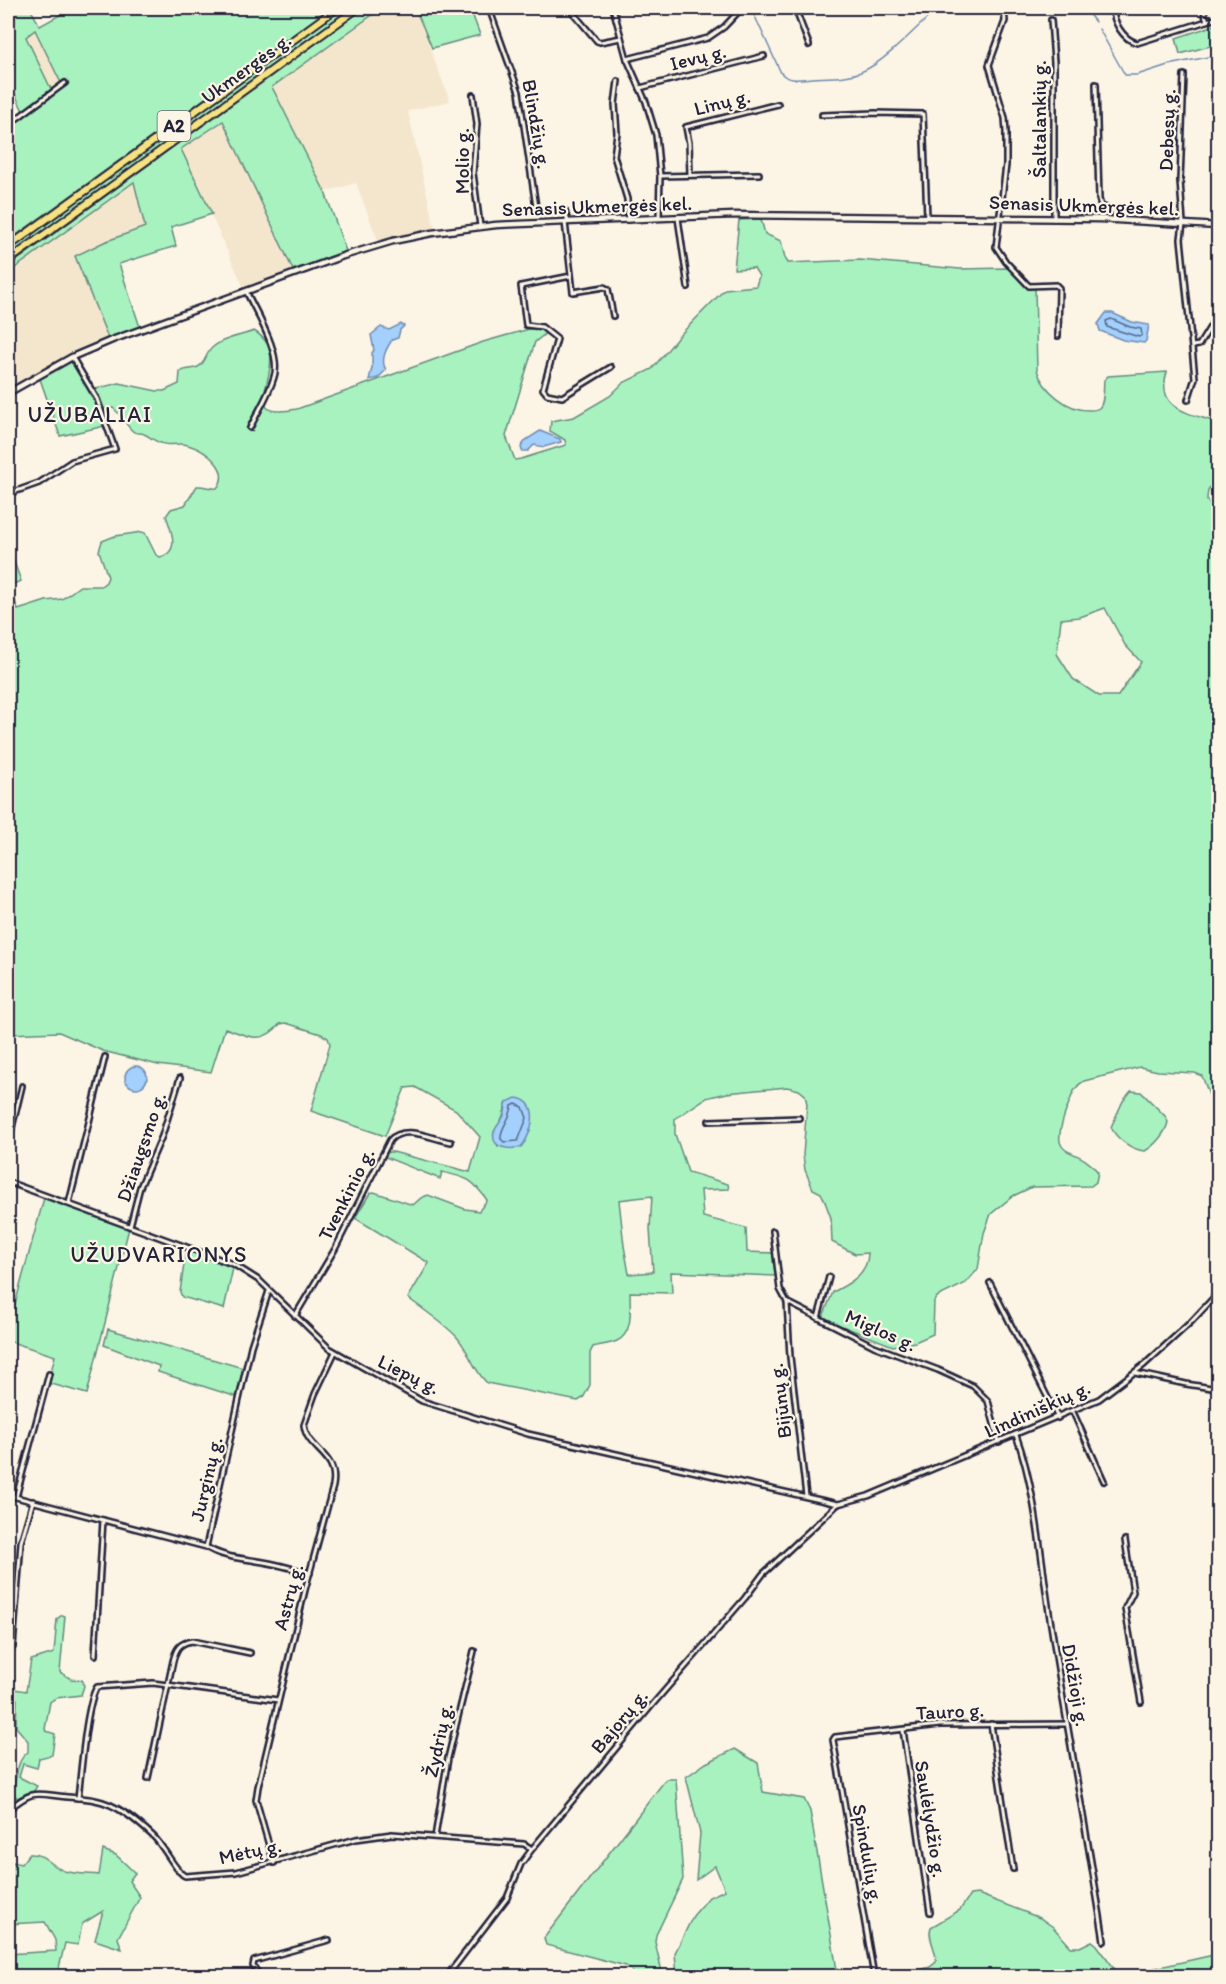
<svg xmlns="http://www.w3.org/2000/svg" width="1226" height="1984" viewBox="0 0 1226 1984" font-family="Itim,sans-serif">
  <rect width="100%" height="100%" fill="#fcf5e5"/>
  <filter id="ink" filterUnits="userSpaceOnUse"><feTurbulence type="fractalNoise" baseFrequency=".0167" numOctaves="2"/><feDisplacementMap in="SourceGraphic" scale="12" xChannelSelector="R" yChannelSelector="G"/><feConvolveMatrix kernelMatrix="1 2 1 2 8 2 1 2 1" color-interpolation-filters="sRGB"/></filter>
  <g filter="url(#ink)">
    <g fill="#f4e6cd">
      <polygon points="382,8 415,8 450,101 408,111 435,230 378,241 356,183 325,192 272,86"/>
      <polygon points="35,30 61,83 51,91 26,36"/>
      <polygon points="224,121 293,270 244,288 181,149"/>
      <polygon points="134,182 146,227 104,242 75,256 108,338 74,352 8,389 8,273"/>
    </g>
    <g fill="#a8f2c0" stroke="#658a7e" stroke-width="1.5" fill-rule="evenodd">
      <path d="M8 8H35L31 10 40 26 60 15 57 8H330L8 241V122L23 111 8 79ZM35 30 61 83 52 91 26 37Z"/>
      <polygon points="342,8 351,8 8,258 8,251"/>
      <polygon points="364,8 382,8 272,87 325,192 346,251 293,270 223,121 181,149 212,214 171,227 176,246 119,264 140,327 108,338 75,256 104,242 145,227 134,182 8,273 8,267"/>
      <polygon points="415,8 470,8 480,35 432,48"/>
      <polygon points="1218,24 1218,44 1180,54 1176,38"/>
      <path d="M761 219 765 234 781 241 785 258 788 263 860 260 960 269 1008 268 1028 287 1035 288 1037 370C1043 390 1068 411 1090 410 1094 410 1096 410 1099 408 1105 403 1103 387 1104 380L1108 376 1167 372C1155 410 1190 413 1216 422L1218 427 1213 434V436L1218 439V480C1209 484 1207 491 1207 501L1218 513V1101L1211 1100 1202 1076 1195 1073 1158 1071 1140 1067 1084 1081C1073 1087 1072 1097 1067 1108 1046 1165 1074 1141 1098 1172L1096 1182 1091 1186 1032 1187 1013 1196 991 1214 984 1233 978 1269 966 1283 937 1297 934 1301 933 1334 915 1342 893 1346 824 1319V1314L833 1292C849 1284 868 1274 868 1253L855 1254 832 1242 831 1218 824 1199 821 1193 813 1189 805 1170 803 1155 807 1104 805 1095 799 1090 787 1087 727 1093 706 1098 675 1119V1134L688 1172 728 1184 729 1189 701 1190 703 1217 746 1228 747 1252 774 1253 776 1276 671 1272 672 1293 630 1292C630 1308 634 1333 617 1341 610 1344 600 1345 593 1347L590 1353V1385L583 1398 578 1401 487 1383C473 1370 469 1350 456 1336 442 1322 424 1310 408 1298L429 1263 355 1218 370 1193 374 1192 413 1205 421 1198 428 1195 465 1209 479 1211 487 1200C471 1178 468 1178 442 1172L440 1179 385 1157 388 1152H393L470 1172 480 1137 456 1110 415 1087 405 1088 385 1136 311 1111 330 1044 328 1038 321 1034 286 1023 280 1024C261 1046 248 1036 225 1028L211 1072 158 1065 103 1051 59 1032 8 1034V560L13 559 21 581 13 584 11 588 18 610 46 601 62 599 80 586H101L106 582 108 577 99 551 102 541 115 536 142 532 145 533 156 555 160 557C181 552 171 530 166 516L171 509 185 505 197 486C204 485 209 489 217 488 232 469 205 450 188 445 180 442 173 446 165 444 156 443 151 437 144 434 141 432 137 434 134 432 129 430 120 413 113 408L99 409 105 426 60 436 40 379 76 359 95 389 119 383 157 391H164L179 384 180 372C186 368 192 370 198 367 206 363 206 352 213 347 223 338 241 336 254 331 302 359 224 423 297 409L483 342 529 329 540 328 545 334 535 342 506 436 515 460 521 459 566 445 565 440 550 431 551 421 574 417 610 396 623 383 652 369 679 336 725 289 756 286 759 276 754 268 734 269 739 220ZM1105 608 1125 645 1141 662 1118 696H1099L1073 679 1057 654 1061 619 1080 617ZM505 1105 516 1148 498 1146C488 1130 506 1122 505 1105ZM652 1196 650 1229 653 1272 629 1274 624 1246 619 1200Z"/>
      <path d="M1131 1091 1141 1092 1165 1116 1168 1122C1166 1133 1154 1146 1145 1151 1132 1150 1116 1139 1111 1127L1123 1101Z"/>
      <polygon points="44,1198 129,1228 87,1394 48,1383 55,1356 8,1341 8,1330"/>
      <polygon points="186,1250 233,1268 224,1309 182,1297 180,1292"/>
      <polygon points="108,1329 243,1368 237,1397 158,1372 159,1366 104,1345"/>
      <path d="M62 1615 65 1616 60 1672 71 1679 82 1680 84 1686 81 1695 56 1698 50 1702 45 1729 46 1731 55 1734 52 1755 39 1758 37 1768 23 1764 19 1777 37 1786 34 1791 17 1798 12 1791C18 1778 15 1761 28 1752V1741L16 1727 17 1699 8 1696V1688L26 1691 31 1660 54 1653 57 1619Z"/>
      <polygon points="735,1749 758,1763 763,1792 804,1799 810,1811 838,1976 677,1976 675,1953 693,1916 709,1897 725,1890 715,1866 696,1880 700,1833 686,1777 706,1763"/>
      <polygon points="666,1779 676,1779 683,1879 656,1935 655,1942 663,1976 632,1976 632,1971 626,1966 546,1945 544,1938"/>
      <path d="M103 1850 116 1855 135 1873 129 1881 140 1897 118 1938 122 1949 95 1940 103 1911 82 1924 78 1945 65 1943 57 1976H8V1954L56 1951 55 1940 45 1922 8 1924V1861L21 1864 29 1854C45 1853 51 1866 64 1871 75 1874 88 1874 99 1875Z"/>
      <path d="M978 1894 1040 1918 1053 1927 1071 1947H1080L1092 1941 1097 1945 1117 1972 1129 1974 1218 1954V1976H911L912 1972 930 1967 936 1962C937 1950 927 1938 931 1927L960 1910 970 1895Z"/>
    </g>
    <g fill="#a3d0fd" stroke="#6f8aaf" stroke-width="1.5">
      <polygon points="1106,313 1112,313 1132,322 1149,325 1146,341 1144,343 1123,340 1100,331 1098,324"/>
      <path d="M401 324 404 326 400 330 398 338 392 340C386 349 380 360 386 370L378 378 369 380 372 368V353L374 350 371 335 381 327 389 330Z"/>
      <polygon points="540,431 560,439 561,442 544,447 534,445 528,451 522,451 521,447 526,440"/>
      <circle cx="136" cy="1077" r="11"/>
      <path d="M516 1098C541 1101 533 1133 521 1147 510 1150 490 1149 494 1132 496 1126 502 1121 504 1115 506 1111 505 1106 507 1102Z"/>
    </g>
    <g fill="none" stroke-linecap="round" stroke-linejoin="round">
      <g stroke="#566889" stroke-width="1.5">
        <polygon points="1111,319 1130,327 1141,329 1142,335 1139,337 1107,327 1106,321"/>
        <path d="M516 1104 523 1107 527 1118 518 1141 504 1142 501 1139C499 1129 511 1119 512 1106Z"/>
      </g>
      <g stroke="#6f8aaf" stroke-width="1.5">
        <polyline points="1084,8 1095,22"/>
        <path d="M752 10 781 73C789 82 801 79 812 78 828 77 848 78 863 71 885 62 920 24 938 8"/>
        <polyline points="1099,29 1125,75 1137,75 1168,65 1218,55"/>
      </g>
      <g stroke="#22223b" stroke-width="8">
        <g id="street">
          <polyline points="489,8 519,92 536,207 540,212 565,211 568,222"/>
          <polyline points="569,8 597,41 600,42 621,38"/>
          <polyline points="613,8 627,59 646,102 656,135 660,176 659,218"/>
          <polyline points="795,8 809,45"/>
          <polyline points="1004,8 1005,21 989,65 1005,118 1006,132 1006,165 996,247 1006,262 1029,286 1056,285 1059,288 1058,336"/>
          <path d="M1112 8C1114 22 1122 39 1137 43L1207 21"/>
          <polyline points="1203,8 1207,21 1218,18"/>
          <polyline points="797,11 803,8"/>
          <polyline points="1051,20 1054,62 1054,219"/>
          <polyline points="627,59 708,38 724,27 742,8"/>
          <polyline points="1184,75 1180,181 1183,223 1181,239 1195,378 1188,400"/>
          <polyline points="618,81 615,104 617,133 614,156 627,199 628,220"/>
          <polyline points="1096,84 1099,199 1101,206 1114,211 1115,220"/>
          <polyline points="640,88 764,56"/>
          <polyline points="473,95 477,124 473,173 480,226"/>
          <polyline points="822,115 875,113 923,114 927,217"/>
          <polyline points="8,125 65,83"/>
          <polyline points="690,175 689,143 686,127 778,104"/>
          <polyline points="660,176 759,174"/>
          <polyline points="678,218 688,287"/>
          <polyline points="565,222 573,292 604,287 608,289 613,316"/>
          <polyline points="571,276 521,286 526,325 542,327 557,339 543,389 547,394 562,397 611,367"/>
          <path d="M246 291C256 313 282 353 274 377 269 395 258 411 250 428"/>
          <polyline points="1192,346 1199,345 1218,314"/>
          <polyline points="8,494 39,483 72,461 115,449 97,399 72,357"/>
          <polyline points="709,1121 799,1118"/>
          <polyline points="8,1144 22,1086"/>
          <polyline points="8,1182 233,1264 260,1281 329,1348 422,1401 528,1434 838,1504"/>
          <polyline points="69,1203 105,1057"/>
          <polyline points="130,1226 140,1187 162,1136 180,1078"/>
          <polyline points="773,1231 780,1289 787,1302 874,1346 938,1370 973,1386 988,1401 999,1442"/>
          <polyline points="990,1283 1058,1418"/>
          <polyline points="787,1302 790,1357 806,1496"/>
          <path d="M295 1316 335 1249 390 1140C405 1124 432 1139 451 1142"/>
          <polyline points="818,1318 829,1277"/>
          <polyline points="1135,1373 1186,1384 1218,1389"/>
          <polyline points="1073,1412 1104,1481"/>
          <path d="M1016 1435C1038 1496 1041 1567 1052 1631 1068 1735 1088 1838 1104 1941"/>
          <polyline points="8,1495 206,1547 251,1346 269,1291"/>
          <polyline points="16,1497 49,1374"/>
          <polyline points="1125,1540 1133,1592 1125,1608 1141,1702"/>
          <path d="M206 1547C222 1557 239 1558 257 1561 275 1563 292 1569 310 1573"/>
          <polyline points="13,1647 21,1542 33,1501"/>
          <polyline points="95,1655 103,1520"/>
          <polyline points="991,1724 1013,1869"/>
          <polyline points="903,1730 930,1912"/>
          <path d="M148 1778 173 1661C176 1649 179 1643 192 1641L250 1653"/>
          <path d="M78 1798C81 1775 86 1703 97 1687L153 1683 278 1700"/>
          <path d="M8 1810C34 1788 36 1794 67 1797 77 1798 86 1798 95 1800 117 1804 137 1821 153 1836 164 1846 175 1871 185 1876L236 1872 356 1839 392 1834 524 1844 532 1849"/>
          <polyline points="435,1837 448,1758 474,1651"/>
          <path d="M274 1863 256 1800 258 1787 305 1590 333 1486C339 1453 307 1451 304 1425L315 1394 335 1352"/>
          <polyline points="260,1976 253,1966 254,1961 329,1940"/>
          <polyline points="447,1976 507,1898 521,1864 532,1849 653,1704 745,1598 763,1574 838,1504 868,1496 1099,1399 1144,1365 1192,1321 1218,1293"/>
          <polyline points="874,1976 839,1773 833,1740 835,1737 940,1725 1067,1724"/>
        </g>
      </g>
      <g stroke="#22223b" stroke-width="9">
        <polyline id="secondary" points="8,393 72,357 112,340 343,256 393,241 432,233 496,225 734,215 1100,219 1218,226"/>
      </g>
      <g stroke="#22223b" stroke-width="10">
        <g id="highway">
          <polyline points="8,247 337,8"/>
          <polyline points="8,261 358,8"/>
        </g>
      </g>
      <use href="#street" stroke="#fcf5e5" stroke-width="3"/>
      <use href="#secondary" stroke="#fcf5e5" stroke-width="4.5"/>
      <use href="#highway" stroke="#f7e281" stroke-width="6"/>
    </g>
  </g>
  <g text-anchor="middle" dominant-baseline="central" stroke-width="4.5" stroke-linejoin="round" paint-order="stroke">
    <rect fill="#fcf5e5" stroke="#63616e" stroke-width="1.5" x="157.5" y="111" width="33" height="30" rx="4.5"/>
    <g font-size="18" font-weight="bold" fill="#22223b">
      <text x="174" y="126">A2</text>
    </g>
    <g font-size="20" fill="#22223b" stroke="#fcf5e5">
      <text transform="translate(698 57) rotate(-14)">Ievų g.</text>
      <text transform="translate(246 68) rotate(-36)">Ukmergės g.</text>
      <text transform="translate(722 102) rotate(-14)">Linų g.</text>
      <text transform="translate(1039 119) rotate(-90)">Šaltalankių g.</text>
      <text transform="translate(537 124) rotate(80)">Blindžių g.</text>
      <text transform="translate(1167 130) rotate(-88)">Debesų g.</text>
      <text transform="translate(462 161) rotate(-90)">Molio g.</text>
      <text transform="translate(1084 205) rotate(2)">Senasis Ukmergės kel.</text>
      <text transform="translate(597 206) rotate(-2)">Senasis Ukmergės kel.</text>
      <text transform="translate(141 1147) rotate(-71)">Džiaugsmo g.</text>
      <text transform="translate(346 1194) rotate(-63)">Tvenkinio g.</text>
      <text transform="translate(881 1330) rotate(24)">Miglos g.</text>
      <text transform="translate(409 1374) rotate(26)">Liepų g.</text>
      <text transform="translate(780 1401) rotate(-97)">Bijūnų g.</text>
      <text transform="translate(1037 1409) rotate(-24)">Lindiniškių g.</text>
      <text transform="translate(206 1479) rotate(-77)">Jurginų g.</text>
      <text transform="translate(288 1597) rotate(-75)">Astrų g.</text>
      <text transform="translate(1076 1685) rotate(80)">Didžioji g.</text>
      <text transform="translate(950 1711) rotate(-3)">Tauro g.</text>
      <text transform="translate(619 1721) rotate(-50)">Bajorų g.</text>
      <text transform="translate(438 1740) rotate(-78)">Žydrių g.</text>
      <text transform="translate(931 1819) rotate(81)">Saulėlydžio g.</text>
      <text transform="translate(250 1851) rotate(-12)">Mėtų g.</text>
      <text transform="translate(868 1854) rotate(80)">Spindulių g.</text>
    </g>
    <g font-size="22" letter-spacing="1.5" fill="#22223b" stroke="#fcf5e5">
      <text x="90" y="414">UŽUBALIAI</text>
      <text x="159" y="1254">UŽUDVARIONYS</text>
    </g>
  </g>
  <rect width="1226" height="1984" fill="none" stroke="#fcf5e5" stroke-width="30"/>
  <rect x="15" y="15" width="1196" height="1954" fill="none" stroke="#22223b" stroke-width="2" filter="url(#ink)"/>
</svg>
